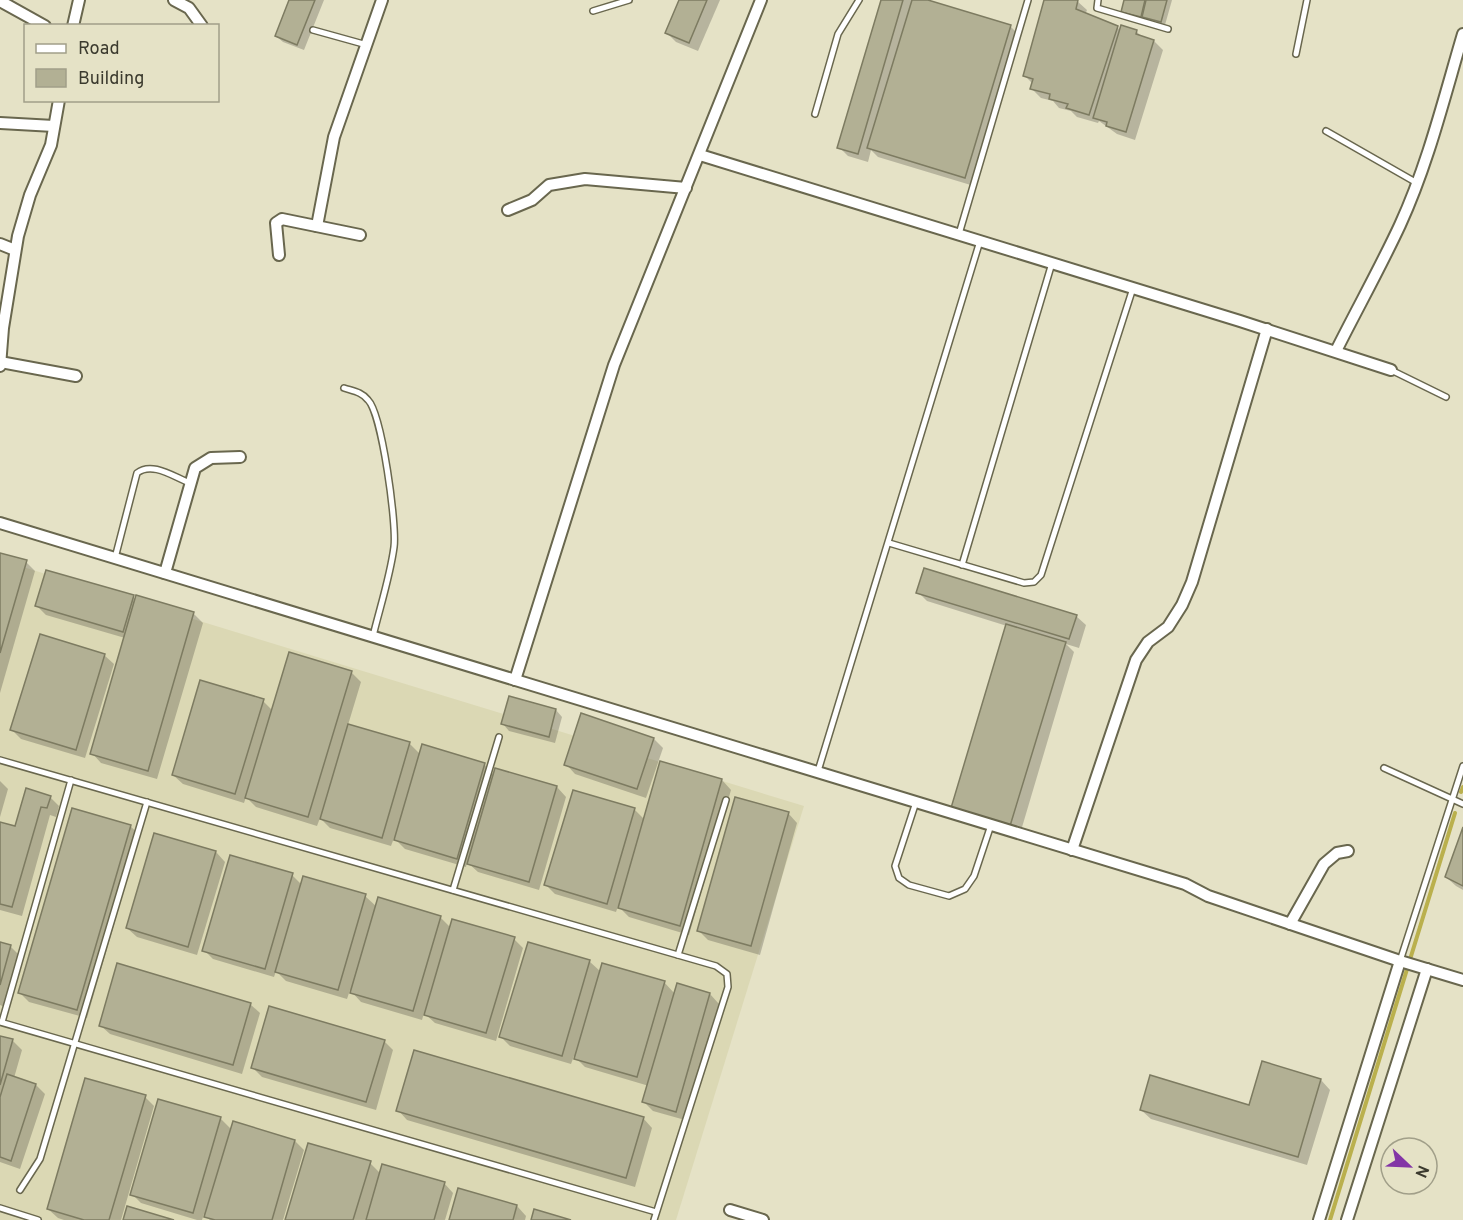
<svg xmlns="http://www.w3.org/2000/svg" width="1463" height="1220" viewBox="0 0 1463 1220" font-family="Overpass,sans-serif">
  <rect width="100%" height="100%" fill="#e5e2c6"/>
  <polygon fill="#dbd8b4" points="0,560 804,806 676,1220 0,1220"/>
  <g fill="#0003">
    <polygon points="290,0 324,0 304,50 283,42 276,36"/>
    <polygon points="680,0 720,0 698,51 676,42 666,32"/>
    <polygon points="882,0 923,0 1010,26 1020,36 974,186 878,157 871,150 868,162 848,156 839,147"/>
    <polygon points="1046,0 1077,1 1087,10 1085,15 1117,27 1121,31 1136,31 1142,37 1154,41 1163,50 1135,140 1117,134 1099,121 1098,123 1077,117 1071,111 1059,108 1053,101 1041,98 1032,89 1033,84 1025,76"/>
    <polygon points="1126,0 1172,0 1165,25 1127,16 1123,12"/>
    <polygon points="0,554 26,562 35,571 0,693"/>
    <polygon points="918,592 1076,616 1086,625 1079,648 1066,644 1074,652 1020,834 952,807 1007,626 927,601"/>
    <polygon points="133,597 136,600 193,613 203,623 157,779 101,763 92,753 125,638 46,615 37,606"/>
    <polygon points="290,654 352,673 361,682 348,725 409,743 421,755 484,764 494,775 557,787 566,797 539,890 478,872 467,862 466,867 405,849 394,838 391,846 330,828 320,818 317,826 256,807 246,797 244,803 183,784 173,775 263,701 273,711"/>
    <polygon points="104,655 114,664 85,758 21,739 12,730"/>
    <polygon points="556,710 562,717 555,743 509,731 503,724"/>
    <polygon points="654,739 663,748 646,798 575,774 566,764"/>
    <polygon points="661,763 722,780 731,790 689,935 629,917 618,906 616,912 555,894 546,885 634,809 645,820"/>
    <polygon points="0,781 8,789 0,817"/>
    <polygon points="50,797 59,806 56,817 50,815 22,916 0,910 0,823 16,828"/>
    <polygon points="788,813 797,823 760,955 708,940 698,930"/>
    <polygon points="130,826 140,835 87,1018 29,1002 20,993"/>
    <polygon points="1463,832 1463,890 1456,886 1446,877"/>
    <polygon points="216,852 225,862 197,955 137,937 127,928"/>
    <polygon points="292,875 302,885 365,896 377,907 440,917 451,928 514,939 523,948 496,1041 435,1023 424,1013 422,1020 361,1002 350,990 347,999 286,981 276,971 274,977 213,959 204,950"/>
    <polygon points="0,943 10,946 19,955 5,1007 0,1005"/>
    <polygon points="589,961 601,972 664,982 675,994 710,994 719,1004 685,1120 653,1111 644,1102 649,1086 585,1067 574,1056 571,1064 510,1046 501,1037"/>
    <polygon points="250,1004 260,1013 242,1074 110,1034 100,1025"/>
    <polygon points="0,1037 13,1041 22,1050 14,1078 36,1085 45,1094 20,1169 0,1162"/>
    <polygon points="384,1041 393,1050 376,1110 262,1077 253,1068"/>
    <polygon points="1321,1080 1330,1090 1307,1165 1151,1119 1141,1110 1250,1106"/>
    <polygon points="145,1097 154,1106 121,1220 64,1220 58,1218 48,1209"/>
    <polygon points="398,1110 643,1118 652,1128 635,1187 407,1120"/>
    <polygon points="220,1118 232,1130 295,1141 304,1150 283,1220 210,1220 204,1214 202,1220 197,1220 141,1203 132,1194"/>
    <polygon points="370,1163 381,1174 444,1183 453,1193 445,1220 287,1220"/>
    <polygon points="517,1206 526,1216 525,1220 450,1220"/>
  </g>
  <g fill="none" stroke-linecap="round" stroke-linejoin="round">
    <g stroke="#bab04d" stroke-width="4">
      <polyline points="1461,792 1463,787"/>
      <polyline points="1330,1220 1455,813"/>
    </g>
  </g>
  <g fill="#b2b094" stroke="#7d7b61" stroke-width="1.5">
    <polygon points="289,0 315,0 297,45 275,36"/>
    <polygon points="679,0 707,0 689,43 665,33"/>
    <polygon points="881,0 903,0 858,154 837,148"/>
    <polygon points="912,0 928,0 1011,25 965,178 867,148"/>
    <polygon points="1044,0 1078,0 1076,9 1118,26 1089,115 1066,108 1068,104 1049,99 1050,94 1030,89 1033,79 1023,76"/>
    <polygon points="1124,0 1145,0 1141,17 1121,12"/>
    <polygon points="1146,0 1167,0 1161,22 1142,17"/>
    <polygon points="1121,25 1137,30 1136,34 1154,40 1126,132 1106,126 1107,122 1093,118"/>
    <polygon points="0,553 27,560 0,653"/>
    <polygon points="924,568 1077,615 1069,639 916,593"/>
    <polygon points="46,570 134,595 123,632 35,606"/>
    <polygon points="136,595 194,612 148,771 90,754"/>
    <polygon points="1006,624 1066,642 1010,826 951,808"/>
    <polygon points="40,634 105,654 76,750 10,730"/>
    <polygon points="289,652 352,671 308,817 245,798"/>
    <polygon points="200,680 264,699 235,794 172,775"/>
    <polygon points="509,696 556,709 549,737 501,724"/>
    <polygon points="581,713 654,738 637,789 564,765"/>
    <polygon points="348,724 410,742 382,838 320,819"/>
    <polygon points="422,744 485,763 457,859 394,840"/>
    <polygon points="660,761 722,779 680,926 618,908"/>
    <polygon points="495,768 557,786 529,882 467,864"/>
    <polygon points="26,788 51,796 47,808 41,807 12,907 0,904 0,822 15,826"/>
    <polygon points="573,790 635,808 607,904 544,885"/>
    <polygon points="735,797 789,812 751,946 697,931"/>
    <polygon points="72,808 131,825 77,1010 18,993"/>
    <polygon points="1463,827 1463,886 1445,877"/>
    <polygon points="154,833 216,851 188,947 126,928"/>
    <polygon points="230,855 293,873 265,969 202,951"/>
    <polygon points="303,876 366,894 338,990 275,972"/>
    <polygon points="378,897 441,916 413,1011 350,993"/>
    <polygon points="452,919 515,937 486,1033 424,1015"/>
    <polygon points="0,942 11,945 0,985"/>
    <polygon points="528,942 590,960 562,1056 499,1037"/>
    <polygon points="117,963 251,1003 233,1065 99,1026"/>
    <polygon points="602,963 665,981 637,1077 574,1059"/>
    <polygon points="677,983 710,993 676,1112 642,1102"/>
    <polygon points="269,1006 385,1040 366,1102 251,1068"/>
    <polygon points="0,1036 13,1039 0,1085"/>
    <polygon points="414,1050 644,1117 626,1178 396,1111"/>
    <polygon points="1262,1061 1321,1079 1298,1157 1140,1110 1150,1075 1249,1105"/>
    <polygon points="7,1074 36,1084 11,1161 0,1157 0,1097"/>
    <polygon points="85,1078 146,1095 109,1220 84,1220 47,1209"/>
    <polygon points="158,1099 221,1117 193,1213 130,1195"/>
    <polygon points="233,1121 295,1140 272,1220 215,1220 204,1217"/>
    <polygon points="308,1143 371,1161 353,1220 285,1220"/>
    <polygon points="382,1164 445,1182 434,1220 366,1220"/>
    <polygon points="458,1188 517,1205 513,1220 449,1220"/>
    <polygon points="127,1206 174,1220 123,1220"/>
    <polygon points="534,1209 571,1220 531,1220"/>
  </g>
  <g fill="none" stroke-linecap="round" stroke-linejoin="round">
    <g stroke="#69674e" stroke-width="8">
      <g id="lane">
        <polyline points="1098,0 1097,8 1168,29"/>
        <polyline points="593,11 629,0"/>
        <polyline points="313,30 367,45"/>
        <polyline points="1296,54 1307,0"/>
        <polyline points="815,114 838,34 859,0"/>
        <polyline points="1326,131 1417,183"/>
        <polyline points="959,234 1028,0"/>
        <polyline points="1391,370 1446,397"/>
        <path d="M344 388C353 391 362 392 368 400 382 414 397 525 394 547 390 577 380 607 373 636"/>
        <polyline points="889,543 1024,583 1034,582 1041,575 1133,288"/>
        <path d="M115 558 137 473C152 461 174 477 190 483"/>
        <polyline points="962,565 1052,263"/>
        <polyline points="0,760 716,966 727,974 728,987 654,1220"/>
        <polyline points="1384,768 1463,804"/>
        <polyline points="818,771 980,241"/>
        <polyline points="916,802 895,866 899,878 909,885 949,896 965,889 974,876 991,825"/>
        <polyline points="453,890 499,737"/>
        <polyline points="678,955 726,800"/>
        <polyline points="1400,961 1463,766"/>
        <polyline points="0,1022 656,1212"/>
        <polyline points="2,1022 71,780"/>
        <polyline points="20,1190 40,1159 147,802"/>
        <polyline points="0,1208 38,1220"/>
      </g>
    </g>
    <g stroke="#69674e" stroke-width="14">
      <g id="street">
        <polyline points="174,0 189,8 202,26"/>
        <polyline points="0,1 45,26"/>
        <polyline points="73,26 79,0"/>
        <polyline points="0,123 54,126"/>
        <polyline points="700,155 1240,321 1391,370"/>
        <polyline points="508,210 532,200 549,185 585,179 686,188"/>
        <polyline points="317,226 334,137 382,0"/>
        <polyline points="0,244 15,250"/>
        <polyline points="279,255 276,223 282,219 360,235"/>
        <path d="M1336 351C1357 309 1380 268 1400 225 1428 164 1444 98 1463 34"/>
        <polyline points="0,362 76,376"/>
        <polyline points="0,366 3,328 18,236 30,195 51,145 59,100"/>
        <polyline points="0,523 1185,884 1208,896 1400,961 1463,980"/>
        <polyline points="165,573 195,468 211,458 240,457"/>
        <polyline points="515,680 614,365 761,0"/>
        <polyline points="1072,850 1136,660 1148,642 1168,627 1182,605 1192,582 1267,329"/>
        <polyline points="1290,924 1324,864 1337,853 1348,851"/>
        <polyline points="730,1210 763,1220"/>
        <polyline points="1319,1220 1400,961"/>
        <polyline points="1347,1220 1427,969"/>
      </g>
    </g>
    <use href="#lane" stroke="#fff" stroke-width="5"/>
    <use href="#street" stroke="#fff" stroke-width="10"/>
  </g>
  <rect x="24" y="24" width="195" height="78" fill="#e5e2c6" stroke="#a19f89" stroke-width="1.5"/>
  <rect x="36" y="44" width="30" height="9" fill="#ffffff" stroke="#a19f89" stroke-width="1.5"/>
  <text x="78" y="54" font-size="18" fill="#3b3a2e">Road</text>
  <rect x="36" y="69" width="30" height="18" fill="#b2b094" stroke="#a19f89" stroke-width="1.5"/>
  <text x="78" y="84" font-size="18" fill="#3b3a2e">Building</text>
  <g transform="translate(1409 1166) rotate(113)"><circle r="28" fill="#e5e2c6" stroke="#a19f89" stroke-width="1.5"/>
  <path d="M0-4.5L10 22L0 15L-10 22Z" fill="#8335a6"/>
  <text y="-9" font-size="16" font-weight="bold" text-anchor="middle" fill="#3b3a2e">N</text>
  </g>
</svg>
